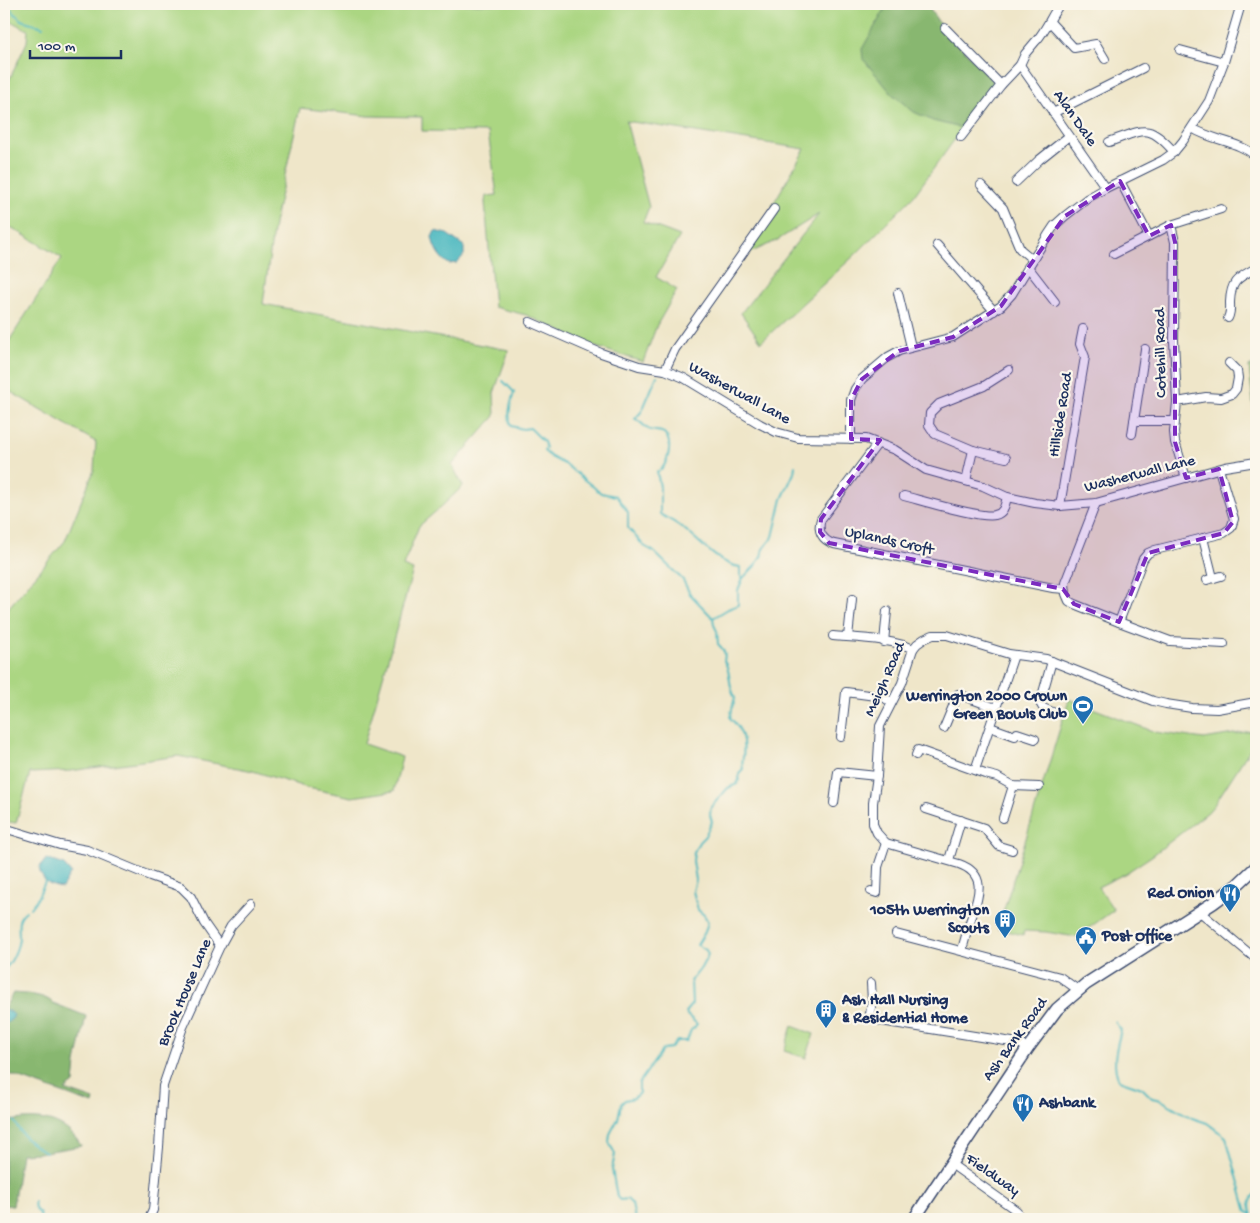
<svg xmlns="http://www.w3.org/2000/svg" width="1260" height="1223" viewBox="0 0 1260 1223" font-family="'Gochi Hand',sans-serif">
  <rect width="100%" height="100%" fill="#fbf7ec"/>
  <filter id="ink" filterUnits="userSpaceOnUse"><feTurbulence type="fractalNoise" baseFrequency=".02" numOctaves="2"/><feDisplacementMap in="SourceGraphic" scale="10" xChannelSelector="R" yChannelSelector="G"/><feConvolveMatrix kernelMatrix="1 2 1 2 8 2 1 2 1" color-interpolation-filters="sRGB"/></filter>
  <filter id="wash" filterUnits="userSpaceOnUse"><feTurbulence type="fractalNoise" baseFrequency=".0096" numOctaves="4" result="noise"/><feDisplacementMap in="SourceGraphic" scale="20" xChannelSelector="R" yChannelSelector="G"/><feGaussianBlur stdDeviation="1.12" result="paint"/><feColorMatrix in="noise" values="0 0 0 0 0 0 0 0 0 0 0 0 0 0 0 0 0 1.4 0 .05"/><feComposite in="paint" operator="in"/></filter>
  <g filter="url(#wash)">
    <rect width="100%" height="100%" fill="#efe6c9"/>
    <g fill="#abd682" stroke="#638270">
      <polygon points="4,4 926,4 942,27 997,85 955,139 913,197 857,253 761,342 741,313 819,214 776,241 745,255 778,210 772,206 805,149 626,121 649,207 643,222 680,236 656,277 677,290 657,325 643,362 596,347 526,315 494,307 485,202 486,196 497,195 488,132 422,131 422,117 368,116 300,108 274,224 263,304 509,350 494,393 495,416 452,465 463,486 441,507 419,526 403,566 413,570 364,744 402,757 394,791 352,797 308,788 253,771 178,756 70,771 30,773 16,823 4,821 4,613 65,541 94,470 96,442 4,388 4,341 9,341 62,258 4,223 4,91 27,42 28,30 4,18"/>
      <polygon points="1249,366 1256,366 1256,422 1255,422"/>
      <polygon points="1069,699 1155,732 1204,739 1252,731 1256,737 1256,740 1214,805 1208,812 1153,855 1126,873 1098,887 1114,910 1076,937 1046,932 1024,931 1023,935 998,929"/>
      <polygon points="792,1026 814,1034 806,1058 784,1051"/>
    </g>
    <g fill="#88b770" stroke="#527367">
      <polygon points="891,4 926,4 942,27 997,85 964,127 957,127 933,121 914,112 892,94 863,59 862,49 886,7 889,9"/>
      <path d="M13 993C25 994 44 994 53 1003L86 1016 76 1063 74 1083 65 1090 94 1100 93 1104 4 1072V1009Z"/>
      <path d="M4 1118C11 1122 15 1120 23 1119 47 1117 69 1124 81 1146L39 1153 21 1154 13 1206 4 1205Z"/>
    </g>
    <g fill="#48b7bf" stroke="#32738e">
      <path d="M435 231 447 234 464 246V255L457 263 449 264C439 258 434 248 432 237Z"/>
      <path d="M46 859 64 865 71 873 62 888C48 886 42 881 39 868Z"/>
      <polygon points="4,1010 10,1011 14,1015 12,1019 4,1025"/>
    </g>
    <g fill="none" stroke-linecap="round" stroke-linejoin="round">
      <g stroke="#48b7bf" stroke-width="2">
        <polyline points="6,4 21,20 35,24"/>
        <polyline points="37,25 43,27"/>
        <path d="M657 376 642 411 635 419C640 421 644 426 648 429 653 432 659 430 664 433 674 442 668 467 657 472L660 487V514C668 519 677 523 684 529 701 542 718 564 740 567V575L743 578"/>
        <path d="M503 381 514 392C511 403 507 414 511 426L523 429 530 428 544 442 546 448 544 451 551 457 566 465 601 493 616 496 628 512V528L644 546 653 551 683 580 690 594 713 618"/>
        <polyline points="713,618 728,609 738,605 738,590 743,578 755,566 761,557 763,549 773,537 782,499 794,473 795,466"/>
        <polyline points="30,908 37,899 45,882"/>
        <path d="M4 969C11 965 19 946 19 937 19 926 16 919 26 911"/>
        <path d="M1115 1022 1121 1030C1117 1046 1111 1064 1119 1080L1142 1088 1152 1098 1161 1100 1192 1118 1207 1123 1226 1137 1247 1212 1252 1214"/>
        <path d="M14 1121C23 1137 29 1144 46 1152"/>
        <polyline points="34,1202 35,1209 40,1214 41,1219"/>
        <path d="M635 1219 632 1204 627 1199 620 1200 617 1197 612 1169 615 1154 609 1142 610 1134 618 1119 621 1104 625 1100 634 1098 639 1093V1083L663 1049 671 1048 677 1041H687L691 1030 694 1028 697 1024 687 1015 686 1011 692 1004 691 981 701 968 708 955 706 950 697 945 705 932 708 922 704 915 698 910 693 891 696 880 693 861 694 852 699 842 705 836 712 822 710 815 711 807 728 788 737 784 739 780V773L743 769C742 764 742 762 743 757 745 740 742 729 730 718L735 697C727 684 732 672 724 661 726 653 724 650 718 644L717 631 714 625 713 618"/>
        <path d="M1251 1219 1252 1215C1249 1206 1249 1201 1256 1194"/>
      </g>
    </g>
  </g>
  <g filter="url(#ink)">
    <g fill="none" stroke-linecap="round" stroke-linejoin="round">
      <g stroke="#3b4a6e" stroke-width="10">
        <g id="minor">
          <polyline points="1050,22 1074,48 1096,44 1105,59"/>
          <polyline points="945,28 1001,85"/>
          <path d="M1037 40C1047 28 1051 16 1060 4"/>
          <polyline points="1180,50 1224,62"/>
          <polyline points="1020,65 1106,188"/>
          <polyline points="1053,113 1143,68"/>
          <path d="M1192 128C1213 141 1238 141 1256 156"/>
          <polyline points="961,137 1001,85 1020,65 1025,54 1035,42"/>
          <path d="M1109 142C1143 130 1148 122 1174 152"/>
          <polyline points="1120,181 1149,236"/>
          <polyline points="1016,182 1039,160 1069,136"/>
          <polyline points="981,185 1003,208 1020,249 1032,259"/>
          <polyline points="1171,225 1175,242 1174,340 1177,402 1174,432 1175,442 1186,478"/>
          <polyline points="937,245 994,311"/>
          <polyline points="1114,254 1171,225 1221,209"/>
          <polyline points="1028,267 1055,302"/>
          <polyline points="898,293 911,347"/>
          <path d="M1228 318C1231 312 1230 308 1230 302 1231 279 1239 278 1256 268"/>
          <polyline points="530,322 601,353 639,366 665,370 684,378 760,424 776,432 798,438 866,439 895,450 926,470 983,486 1007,497 1035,503 1060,506 1096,503 1225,467 1256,462"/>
          <polyline points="665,370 675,349 774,209"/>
          <polyline points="1177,402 1206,397 1221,398 1232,394 1236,389 1238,378 1237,371 1229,363"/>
          <polyline points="1134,421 1175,421"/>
          <polyline points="1132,434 1145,349"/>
          <polyline points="851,439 851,400 855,389 862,379 888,357 899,351 953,337 1001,306 1012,294 1048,235 1054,226 1065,216 1088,198 1106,188 1163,160 1174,152 1183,141 1209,101 1224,62 1241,4"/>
          <path d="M878 443 821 519C817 531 822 540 834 544L1053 588 1065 589"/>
          <polyline points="973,450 1006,458"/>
          <polyline points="966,481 973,450 935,434 929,425 930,413 939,404 984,386 1009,370"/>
          <path d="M904 496C920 500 983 519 995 515 1004 513 1005 505 1007 497"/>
          <polyline points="1096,503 1065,583 1066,594 1069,601 1074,604 1119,622 1143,559 1148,553 1155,550 1224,533 1231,528 1234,519 1219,469"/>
          <polyline points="1060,506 1085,357 1080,344 1083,329"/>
          <polyline points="1203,538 1213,578"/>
          <polyline points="1207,580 1221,576"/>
          <polyline points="1119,622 1170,641 1224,644"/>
          <path d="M833 636C854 638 895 639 913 649"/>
          <polyline points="848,637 852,599"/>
          <polyline points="884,642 887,611"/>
          <polyline points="1052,661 1040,703 1043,708 1055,713"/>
          <polyline points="990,727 1015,736 1017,733 1035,739"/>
          <polyline points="944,728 958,694 996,708"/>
          <polyline points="841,737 846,692 883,697 891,702"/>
          <polyline points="916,755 918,750 985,774 997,777 1013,786 1039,787"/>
          <polyline points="975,770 1014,655"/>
          <polyline points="834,803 838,772 877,776"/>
          <polyline points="926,809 984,828 999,846 1012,850"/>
          <polyline points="1003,818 1013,786"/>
          <polyline points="4,828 60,845 87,850 150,876 181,887 191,897 204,923 220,946"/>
          <polyline points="949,860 961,820"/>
          <polyline points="871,891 877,893 878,867 886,843"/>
          <polyline points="1200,912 1256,959"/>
          <polyline points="896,934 1060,977 1078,990"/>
          <path d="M962 950C965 939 968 927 972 916 979 895 987 874 959 864L886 843 877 833 873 824V803L877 776 880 726 902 683 913 649 917 644 924 639 933 635H947L1009 654 1046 659 1153 701 1166 704 1192 708 1217 709 1256 702"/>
          <polyline points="871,983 872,1001 870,1014 881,1021 1018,1043 1028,1048"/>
          <polyline points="951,1164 1017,1211"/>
          <polyline points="149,1219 153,1210 159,1147 163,1086 183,1027 220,946 231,926 251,904"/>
        </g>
      </g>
      <g stroke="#3b4a6e" stroke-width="14">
        <polyline id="highway" points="914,1219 1028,1048 1057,1009 1086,984 1213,903 1236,886 1256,867"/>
      </g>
      <use href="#minor" stroke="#fff" stroke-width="8"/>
      <use href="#highway" stroke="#fff" stroke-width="11"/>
    </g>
  </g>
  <path fill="#7b2cbf" fill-opacity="0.2" stroke="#7b2cbf" stroke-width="4" stroke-dasharray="10 6" stroke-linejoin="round" d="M1120 181 1149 236 1171 225 1175 242V442L1186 478 1219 469 1233 522 1224 533 1148 553 1119 622 1074 604 1063 589 829 543 820 532 821 519 880 440 851 439V400L862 379 899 351 953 337 1001 306 1065 216Z"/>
  <defs>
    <g id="stadium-pin" transform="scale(1.125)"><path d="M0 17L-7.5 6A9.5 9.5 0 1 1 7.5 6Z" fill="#1f6fb2" stroke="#fbf7ec"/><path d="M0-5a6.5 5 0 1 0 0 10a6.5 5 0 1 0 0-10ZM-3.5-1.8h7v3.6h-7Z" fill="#fff"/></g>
    <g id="restaurant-pin" transform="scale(1.125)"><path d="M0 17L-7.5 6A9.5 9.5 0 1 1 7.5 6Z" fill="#1f6fb2" stroke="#fbf7ec"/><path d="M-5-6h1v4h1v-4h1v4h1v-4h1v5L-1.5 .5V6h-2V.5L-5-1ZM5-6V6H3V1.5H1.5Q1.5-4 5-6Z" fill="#fff"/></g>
    <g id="building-pin" transform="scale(1.125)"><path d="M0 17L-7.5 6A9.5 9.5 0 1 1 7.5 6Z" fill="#1f6fb2" stroke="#fbf7ec"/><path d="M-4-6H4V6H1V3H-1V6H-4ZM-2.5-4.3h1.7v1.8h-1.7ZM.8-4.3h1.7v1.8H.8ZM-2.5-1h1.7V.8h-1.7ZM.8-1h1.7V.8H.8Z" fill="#fff"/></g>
    <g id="civic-pin" transform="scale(1.125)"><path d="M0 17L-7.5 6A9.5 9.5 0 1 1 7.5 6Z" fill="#1f6fb2" stroke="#fbf7ec"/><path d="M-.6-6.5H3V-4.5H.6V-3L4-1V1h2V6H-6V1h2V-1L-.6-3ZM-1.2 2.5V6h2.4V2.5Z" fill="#fff"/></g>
  </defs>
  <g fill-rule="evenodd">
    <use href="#stadium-pin" x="1083" y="706"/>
    <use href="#restaurant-pin" x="1230" y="894"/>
    <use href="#building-pin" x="1005" y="920"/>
    <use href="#civic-pin" x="1086" y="937"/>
    <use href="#building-pin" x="826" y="1010"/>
    <use href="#restaurant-pin" x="1023" y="1104"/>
  </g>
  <g text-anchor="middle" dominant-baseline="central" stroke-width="4.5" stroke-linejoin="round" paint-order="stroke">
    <g font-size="16" fill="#1b2f5e" stroke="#fbf7ec">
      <text transform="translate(1074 119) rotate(55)">Alan Dale</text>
      <text transform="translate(1162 353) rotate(-91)">Cotehill Road</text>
      <text transform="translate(739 394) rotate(29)">Washerwall Lane</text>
      <text transform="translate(1062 415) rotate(-81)">Hillside Road</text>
      <text transform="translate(1140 475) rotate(-14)">Washerwall Lane</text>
      <text transform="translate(889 542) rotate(12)">Uplands Croft</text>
      <text transform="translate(886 680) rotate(-66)">Meigh Road</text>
      <text transform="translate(186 993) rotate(-67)">Brook House Lane</text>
      <text transform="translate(1016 1040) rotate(-54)">Ash Bank Road</text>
      <text transform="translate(992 1176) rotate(35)">Fieldway</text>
    </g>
    <g font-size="16" font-weight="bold" fill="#1b2f5e" stroke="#fbf7ec" text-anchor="end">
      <text x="1067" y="697">Werrington 2000 Crown<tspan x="1067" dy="18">Green Bowls Club</tspan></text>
      <text x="1214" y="894">Red Onion</text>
      <text x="989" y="911">105th Werrington<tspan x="989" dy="18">Scouts</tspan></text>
      <text x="1102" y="937" text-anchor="start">Post Office</text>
      <text x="842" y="1001" text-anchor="start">Ash Hall Nursing<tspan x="842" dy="18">&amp; Residential Home</tspan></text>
      <text x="1039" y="1104" text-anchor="start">Ashbank</text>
    </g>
  </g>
  <rect width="1260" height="1223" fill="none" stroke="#fbf7ec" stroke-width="20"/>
  <path d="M30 50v8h91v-8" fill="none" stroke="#1b2f5e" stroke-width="2.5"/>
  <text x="38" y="50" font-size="15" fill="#1b2f5e" stroke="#fbf7ec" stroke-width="4" paint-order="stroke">100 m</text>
</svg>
